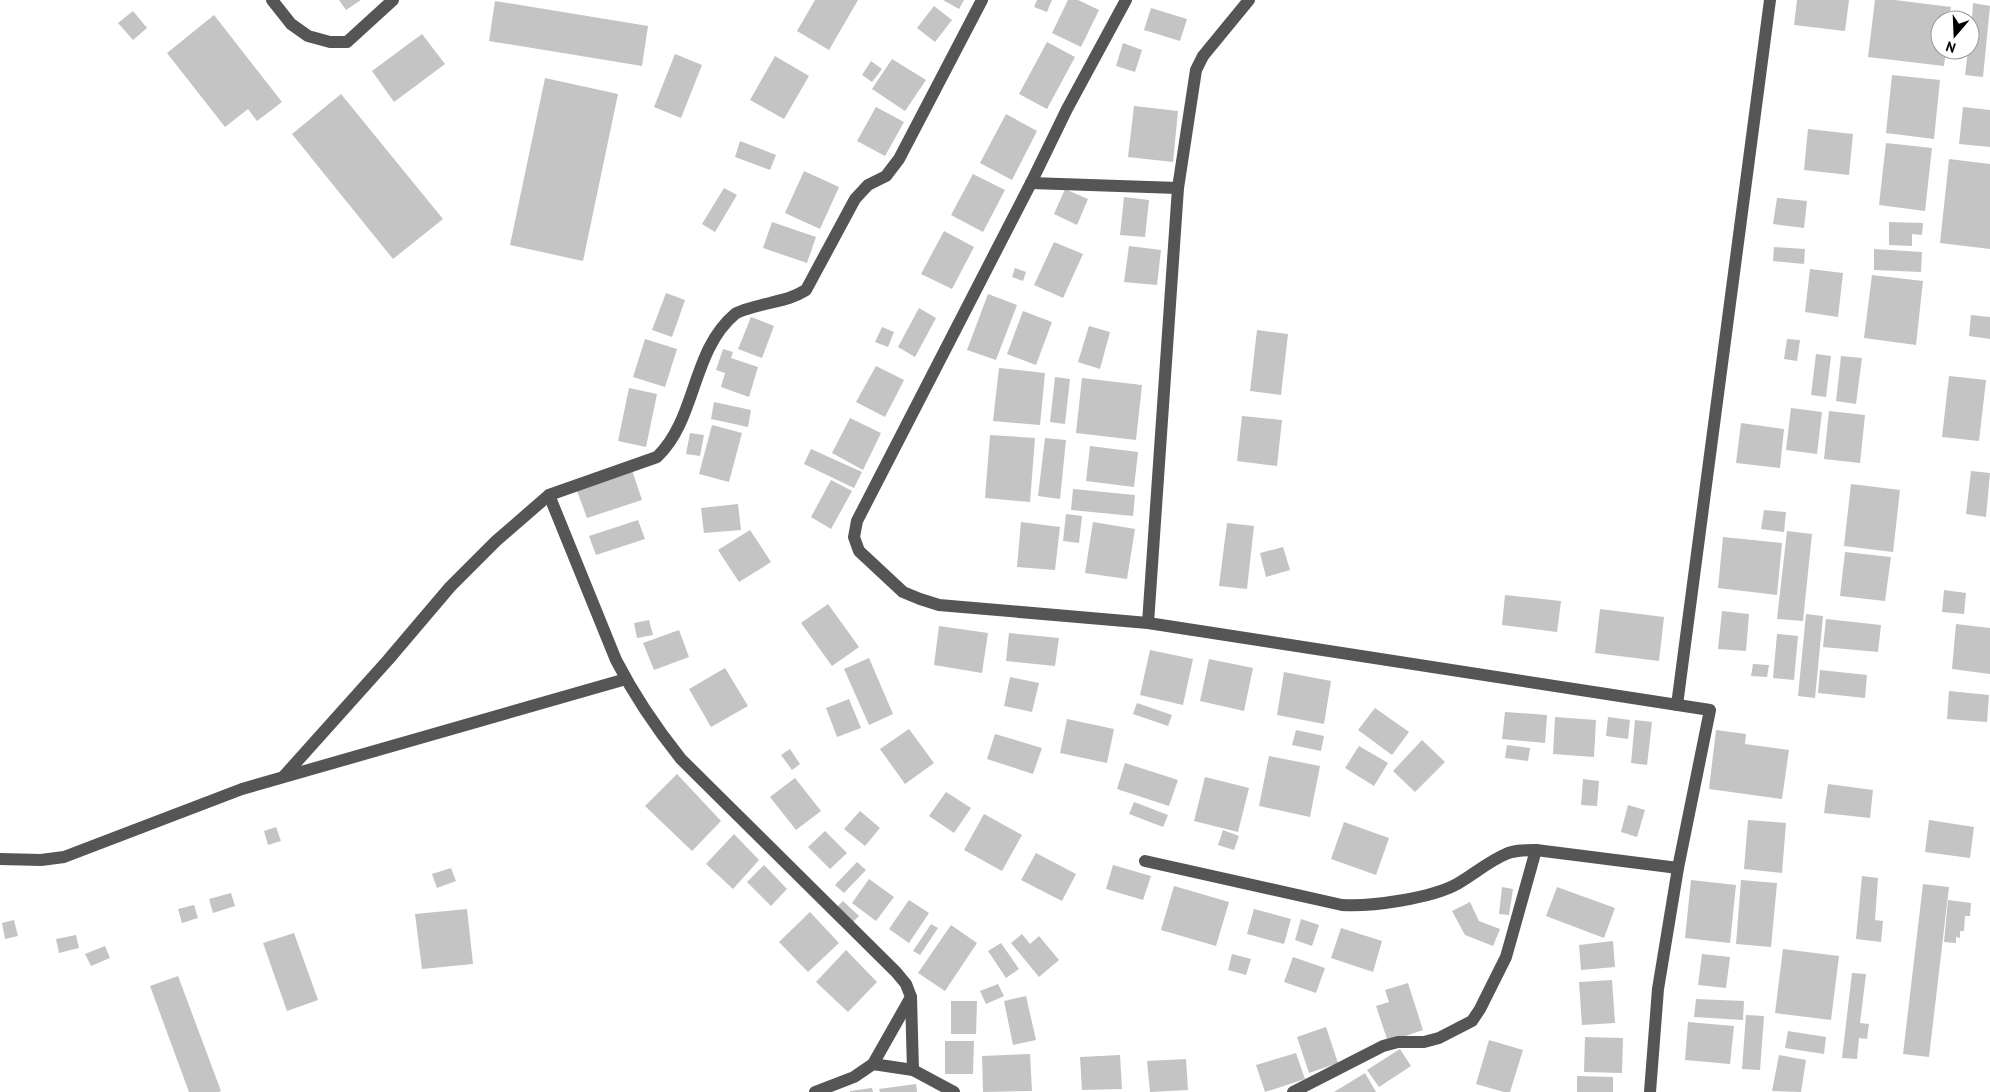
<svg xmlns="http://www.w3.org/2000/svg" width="1990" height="1092" viewBox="0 0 1990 1092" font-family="'PT Sans',sans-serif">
  <rect width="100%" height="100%" fill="#fff"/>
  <g fill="#c4c4c4">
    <polygon points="339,0 361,0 346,10"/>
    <polygon points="815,0 858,0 829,50 797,31"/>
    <polygon points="943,0 964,0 959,9"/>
    <polygon points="1037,0 1052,0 1047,12 1034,7"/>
    <polygon points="1068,0 1078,0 1099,10 1081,47 1052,33"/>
    <polygon points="1797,0 1849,0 1845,31 1794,25"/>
    <polygon points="1875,0 1895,0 1951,7 1949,20 1940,20 1940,50 1946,50 1944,66 1868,57"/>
    <polygon points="495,1 648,26 642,66 489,41"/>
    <polygon points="1973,3 1990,6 1983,77 1965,75 1968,50 1970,50"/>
    <polygon points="934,6 952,20 935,42 917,28"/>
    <polygon points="1151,8 1187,19 1180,41 1144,30"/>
    <polygon points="133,11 147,28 133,40 118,23"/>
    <polygon points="214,15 282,102 257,121 248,109 225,127 167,53"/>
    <polygon points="422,34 445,64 394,102 372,71"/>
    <polygon points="1047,42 1075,57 1047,109 1019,94"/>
    <polygon points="1123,43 1142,50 1135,72 1116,66"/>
    <polygon points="675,54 702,65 681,118 654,107"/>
    <polygon points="775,56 809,76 784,119 750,100"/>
    <polygon points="892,59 926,80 905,111 872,89"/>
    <polygon points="871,61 882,69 872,82 862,75"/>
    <polygon points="1892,75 1940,80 1934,139 1886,133"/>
    <polygon points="545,78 618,94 583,261 510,245"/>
    <polygon points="341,94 443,219 393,259 292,134"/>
    <polygon points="1134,106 1178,111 1173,162 1128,157"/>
    <polygon points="876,107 904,122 885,156 857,141"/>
    <polygon points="1963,107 1990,110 1990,147 1959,144"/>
    <polygon points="1006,114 1037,131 1012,180 980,163"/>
    <polygon points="1808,129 1853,134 1849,175 1804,170"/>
    <polygon points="740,141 776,155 770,170 735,157"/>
    <polygon points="1886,143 1932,148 1925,211 1879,205"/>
    <polygon points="1949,159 1990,164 1990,249 1940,243"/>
    <polygon points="804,171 839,187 820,229 785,213"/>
    <polygon points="973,174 1005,190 983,232 951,215"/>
    <polygon points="724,188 737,195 715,232 702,224"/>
    <polygon points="1065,189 1088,199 1077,225 1054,214"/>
    <polygon points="1124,197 1149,200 1145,237 1120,235"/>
    <polygon points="1777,198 1807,201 1804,228 1773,224"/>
    <polygon points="772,222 816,237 807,263 763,248"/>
    <polygon points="1889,222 1923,223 1922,235 1912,234 1912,246 1889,245"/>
    <polygon points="944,231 974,247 952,289 921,274"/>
    <polygon points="1054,242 1083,254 1063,298 1034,285"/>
    <polygon points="1129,246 1161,250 1157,285 1124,282"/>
    <polygon points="1774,247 1805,249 1804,264 1773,261"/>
    <polygon points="1874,249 1922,252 1921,272 1874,270"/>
    <polygon points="1015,268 1026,272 1023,281 1012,277"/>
    <polygon points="1810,269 1843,273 1838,317 1805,312"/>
    <polygon points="1872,275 1923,281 1916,345 1864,338"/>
    <polygon points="666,293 685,300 672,337 652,330"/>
    <polygon points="988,294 1017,305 996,360 967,350"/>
    <polygon points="919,308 936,318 915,357 898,347"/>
    <polygon points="1023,311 1052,322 1036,365 1007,354"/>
    <polygon points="1971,315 1990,317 1990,339 1969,336"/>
    <polygon points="751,317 774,326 762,358 738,349"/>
    <polygon points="1089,326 1110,332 1100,369 1078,362"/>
    <polygon points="882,327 894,332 888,347 875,342"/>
    <polygon points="1257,330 1288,334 1281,395 1250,391"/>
    <polygon points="645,339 677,349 665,387 633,377"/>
    <polygon points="1787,339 1800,340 1797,361 1784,359"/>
    <polygon points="723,349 733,352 731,358 758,367 749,397 721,387 725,373 716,370"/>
    <polygon points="1816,354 1831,356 1826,397 1811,395"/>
    <polygon points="1841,356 1862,358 1856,404 1836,401"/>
    <polygon points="876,366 904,380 885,417 856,402"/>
    <polygon points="999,368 1045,373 1040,425 993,421"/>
    <polygon points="1949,376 1986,380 1979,441 1942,437"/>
    <polygon points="1055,377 1070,379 1065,424 1050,422"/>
    <polygon points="1082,378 1142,385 1136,440 1076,433"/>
    <polygon points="629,388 657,394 646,447 618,441"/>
    <polygon points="714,402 751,410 748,427 711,419"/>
    <polygon points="1791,408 1822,412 1817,454 1786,450"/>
    <polygon points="1829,411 1865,415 1860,463 1824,459"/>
    <polygon points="1242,416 1282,420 1277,466 1237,461"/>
    <polygon points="850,418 881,433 863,470 832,453"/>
    <polygon points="1741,423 1784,429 1780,468 1736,463"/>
    <polygon points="712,425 742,433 729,482 699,474"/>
    <polygon points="690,433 704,435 700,456 686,454"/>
    <polygon points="990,435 1035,438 1030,502 985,498"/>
    <polygon points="1045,438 1066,440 1060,499 1038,496"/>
    <polygon points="1090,446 1138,452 1134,487 1086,481"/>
    <polygon points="811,449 862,472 854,488 804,464"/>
    <polygon points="632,470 642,500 587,518 576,488"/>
    <polygon points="1971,471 1990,473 1986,517 1966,514"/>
    <polygon points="831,480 852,491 831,529 811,517"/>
    <polygon points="1851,484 1900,490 1893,552 1844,546"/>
    <polygon points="1073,489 1135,495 1133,516 1071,510"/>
    <polygon points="738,504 741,530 704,533 701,508"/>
    <polygon points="1764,510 1786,512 1784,532 1761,529"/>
    <polygon points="1066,514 1082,516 1079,543 1063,541"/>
    <polygon points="638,520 645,539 596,555 589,536"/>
    <polygon points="1021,522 1060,527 1055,570 1017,567"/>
    <polygon points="1093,522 1135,529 1127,579 1085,573"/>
    <polygon points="1227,523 1254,526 1247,589 1219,586"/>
    <polygon points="750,530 771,562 739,582 718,550"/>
    <polygon points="1787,531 1812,534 1803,621 1777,619"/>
    <polygon points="1723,537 1782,543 1777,595 1718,588"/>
    <polygon points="1283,547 1290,570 1266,577 1260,553"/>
    <polygon points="1845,552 1891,557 1885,601 1840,596"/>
    <polygon points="1944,590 1966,593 1964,614 1942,612"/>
    <polygon points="1505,595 1561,601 1557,632 1502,625"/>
    <polygon points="828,604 859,647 832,666 801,623"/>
    <polygon points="1600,609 1664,617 1659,661 1595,653"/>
    <polygon points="1722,611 1749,614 1746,651 1718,649"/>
    <polygon points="1806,614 1823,616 1815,698 1798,696"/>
    <polygon points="1826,619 1881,625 1878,652 1823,647"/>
    <polygon points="649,620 653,635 637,638 634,623"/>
    <polygon points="1956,624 1990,628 1990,674 1952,669"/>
    <polygon points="939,626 988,633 982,673 934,665"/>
    <polygon points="679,630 689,657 654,670 643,643"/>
    <polygon points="1009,633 1059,638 1055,666 1006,661"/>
    <polygon points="1777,634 1798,636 1794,680 1773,678"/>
    <polygon points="1150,650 1193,659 1183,705 1140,695"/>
    <polygon points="869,658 893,714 869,725 844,669"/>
    <polygon points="1209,659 1253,668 1244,711 1200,701"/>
    <polygon points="1753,664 1769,665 1767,677 1751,676"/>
    <polygon points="725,668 748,706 711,727 689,689"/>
    <polygon points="1820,670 1867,675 1865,698 1818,693"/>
    <polygon points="1284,672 1331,681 1324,724 1277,715"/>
    <polygon points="1010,677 1039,683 1032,712 1004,706"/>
    <polygon points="1949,691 1989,695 1987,722 1947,719"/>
    <polygon points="849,699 861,728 837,737 826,708"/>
    <polygon points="1137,703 1172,715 1168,726 1133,714"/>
    <polygon points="1375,708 1409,732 1392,755 1358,730"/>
    <polygon points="1505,712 1547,715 1545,743 1502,739"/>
    <polygon points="1555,717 1596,720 1594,757 1553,754"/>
    <polygon points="1608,717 1630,720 1628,739 1606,736"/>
    <polygon points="1067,719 1114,729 1107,763 1060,753"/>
    <polygon points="1635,720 1652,722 1647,765 1631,763"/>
    <polygon points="909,729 934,763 905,784 880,749"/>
    <polygon points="1296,730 1324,736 1321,751 1292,745"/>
    <polygon points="1716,730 1746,734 1745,744 1789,750 1782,799 1709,789"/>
    <polygon points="995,734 1042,748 1033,774 987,759"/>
    <polygon points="1422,740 1445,762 1415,792 1393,771"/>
    <polygon points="1507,745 1530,748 1528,761 1505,758"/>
    <polygon points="1359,746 1388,763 1374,786 1345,768"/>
    <polygon points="790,749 800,764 792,770 781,755"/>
    <polygon points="1269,756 1320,766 1310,817 1259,806"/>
    <polygon points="1125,763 1178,780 1169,806 1117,789"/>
    <polygon points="677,774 721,821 692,851 645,806"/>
    <polygon points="1205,777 1249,788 1238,832 1194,821"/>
    <polygon points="795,778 821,811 796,830 770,797"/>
    <polygon points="1583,779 1599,781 1597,806 1581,805"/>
    <polygon points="1828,784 1873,790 1870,818 1824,813"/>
    <polygon points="946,792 971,808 954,833 929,816"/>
    <polygon points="1134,802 1168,815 1163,827 1129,814"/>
    <polygon points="1628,805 1645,810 1637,837 1621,832"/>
    <polygon points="860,811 880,828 865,846 844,829"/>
    <polygon points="984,814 1022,835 1002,871 964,850"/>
    <polygon points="1748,820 1786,823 1782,873 1744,869"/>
    <polygon points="1929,820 1974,827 1970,858 1925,852"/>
    <polygon points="1344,822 1389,838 1376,875 1331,859"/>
    <polygon points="276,827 281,841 268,845 264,831"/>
    <polygon points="1223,830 1239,836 1234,850 1218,845"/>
    <polygon points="825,831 847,853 830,869 808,847"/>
    <polygon points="734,834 759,860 733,889 706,864"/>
    <polygon points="1036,853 1076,874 1062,901 1021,880"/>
    <polygon points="857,862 866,870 844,893 835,885"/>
    <polygon points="764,865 787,889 771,906 747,882"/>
    <polygon points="1113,865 1151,876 1143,900 1106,889"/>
    <polygon points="451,868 456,881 437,888 432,874"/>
    <polygon points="1862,876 1878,878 1875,920 1883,921 1881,942 1856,939"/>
    <polygon points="869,879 894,897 876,921 852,903"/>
    <polygon points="1691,880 1736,885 1730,943 1685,938"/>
    <polygon points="1741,880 1777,883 1771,947 1736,944"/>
    <polygon points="1923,884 1949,887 1929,1057 1903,1054"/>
    <polygon points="1174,886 1229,902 1216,946 1161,930"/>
    <polygon points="1502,887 1513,889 1509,915 1499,914"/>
    <polygon points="1557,887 1615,908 1604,938 1546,916"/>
    <polygon points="231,893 235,906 213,913 209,899"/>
    <polygon points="909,900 929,913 909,943 889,929"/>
    <polygon points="1948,900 1971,903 1970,916 1965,916 1964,931 1960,931 1960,938 1956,937 1956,943 1944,942"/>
    <polygon points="843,901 859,916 852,923 836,908"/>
    <polygon points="1470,902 1479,921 1500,929 1493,946 1465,935 1452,911"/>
    <polygon points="194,905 198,918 182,923 178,909"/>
    <polygon points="467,909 473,964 422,969 415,914"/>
    <polygon points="1254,909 1291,919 1284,944 1247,934"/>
    <polygon points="810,912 839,943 808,972 779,942"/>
    <polygon points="1301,919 1319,925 1312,946 1295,940"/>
    <polygon points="14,920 18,936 5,939 2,923"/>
    <polygon points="931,924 938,928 920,955 913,951"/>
    <polygon points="951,925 977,943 945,991 918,973"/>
    <polygon points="1341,928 1382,941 1373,972 1331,958"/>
    <polygon points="294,933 318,1000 287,1011 263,943"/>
    <polygon points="1022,934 1030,944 1039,936 1059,960 1039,977 1011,943"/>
    <polygon points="76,935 79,948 59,953 56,939"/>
    <polygon points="1613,941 1615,967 1581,970 1579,945"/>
    <polygon points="1001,943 1019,969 1006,978 988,951"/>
    <polygon points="105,946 110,958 91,966 85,954"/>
    <polygon points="1783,949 1839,956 1831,1020 1775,1013"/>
    <polygon points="846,950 877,982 848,1012 816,982"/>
    <polygon points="1232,954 1251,959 1246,975 1228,970"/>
    <polygon points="1702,954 1730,957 1726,988 1698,985"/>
    <polygon points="1293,957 1325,968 1316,993 1284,982"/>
    <polygon points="1852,973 1866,974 1860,1023 1869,1024 1867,1039 1859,1038 1857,1059 1842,1058"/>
    <polygon points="178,976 221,1091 218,1092 189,1092 150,986"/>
    <polygon points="1612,980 1615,1023 1582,1025 1579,982"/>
    <polygon points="1408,983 1423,1030 1388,1042 1376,1006 1389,1002 1385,990"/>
    <polygon points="998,984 1004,996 986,1004 980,991"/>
    <polygon points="1026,996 1036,1040 1013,1045 1004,1001"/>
    <polygon points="1696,999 1744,1001 1743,1020 1694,1017"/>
    <polygon points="951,1001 977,1001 976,1034 951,1034"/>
    <polygon points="1746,1015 1764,1016 1760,1070 1742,1069"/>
    <polygon points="1688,1022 1734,1026 1730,1064 1685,1060"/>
    <polygon points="1326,1027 1338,1063 1309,1073 1297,1037"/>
    <polygon points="1788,1031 1826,1037 1824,1054 1785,1048"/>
    <polygon points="1585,1037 1623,1038 1622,1073 1584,1072"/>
    <polygon points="1489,1040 1523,1050 1510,1092 1504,1092 1476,1084"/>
    <polygon points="945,1041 974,1041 973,1074 945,1074"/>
    <polygon points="1400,1049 1411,1066 1379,1087 1367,1070"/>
    <polygon points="1296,1053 1305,1079 1265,1092 1256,1065"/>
    <polygon points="1030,1054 1032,1091 983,1092 982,1056"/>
    <polygon points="1120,1055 1122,1089 1082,1090 1080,1057"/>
    <polygon points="1779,1055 1806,1060 1801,1092 1772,1091"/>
    <polygon points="1186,1059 1188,1090 1150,1092 1147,1061"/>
    <polygon points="1365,1073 1376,1092 1334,1092"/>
    <polygon points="1577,1076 1613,1077 1613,1092 1577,1092"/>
    <polygon points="916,1084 917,1092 880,1092 879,1089"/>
    <polygon points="872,1088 873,1092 850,1092 850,1091"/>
  </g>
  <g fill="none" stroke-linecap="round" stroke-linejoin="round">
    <g stroke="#555" stroke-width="12">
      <polyline points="272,0 291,24 308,36 330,42 347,42 393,0"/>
      <polyline points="1126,0 1067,109 1031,183 857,521 854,537 859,551 903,592 920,599 939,605 1148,623"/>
      <polyline points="1249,0 1203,56 1196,70 1178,188 1148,623 1710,710 1678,868 1658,989 1650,1092"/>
      <polyline points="1031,183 1178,188"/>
      <path d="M549 495 616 660C634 695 657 729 681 759L896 972 906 984 911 997 873 1064 854 1077 815 1092"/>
      <polyline points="1677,705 1770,0"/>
      <path d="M284 776 388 660 450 587 496 541 549 495 657 457C697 419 691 351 735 314 743 308 777 302 789 298 795 296 801 293 806 290L855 199 868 185 886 176 899 159 982 0"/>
      <polyline points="0,859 41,860 64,857 242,789 626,679"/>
      <path d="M1145 861 1342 905C1371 907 1432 898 1457 884 1473 875 1489 861 1506 854 1515 850 1526 850 1536 850L1678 868"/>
      <polyline points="911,997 913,1070 954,1092"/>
      <polyline points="873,1064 913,1070"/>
      <polyline points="1293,1092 1383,1046 1398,1042 1424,1042 1439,1038 1472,1021 1480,1009 1506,957 1536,850"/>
    </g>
  </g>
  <g transform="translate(1955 35) rotate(199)"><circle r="24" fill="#ffffff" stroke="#999999"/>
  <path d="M0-4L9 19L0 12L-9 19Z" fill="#000000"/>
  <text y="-8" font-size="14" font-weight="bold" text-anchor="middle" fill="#000000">N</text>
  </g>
</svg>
